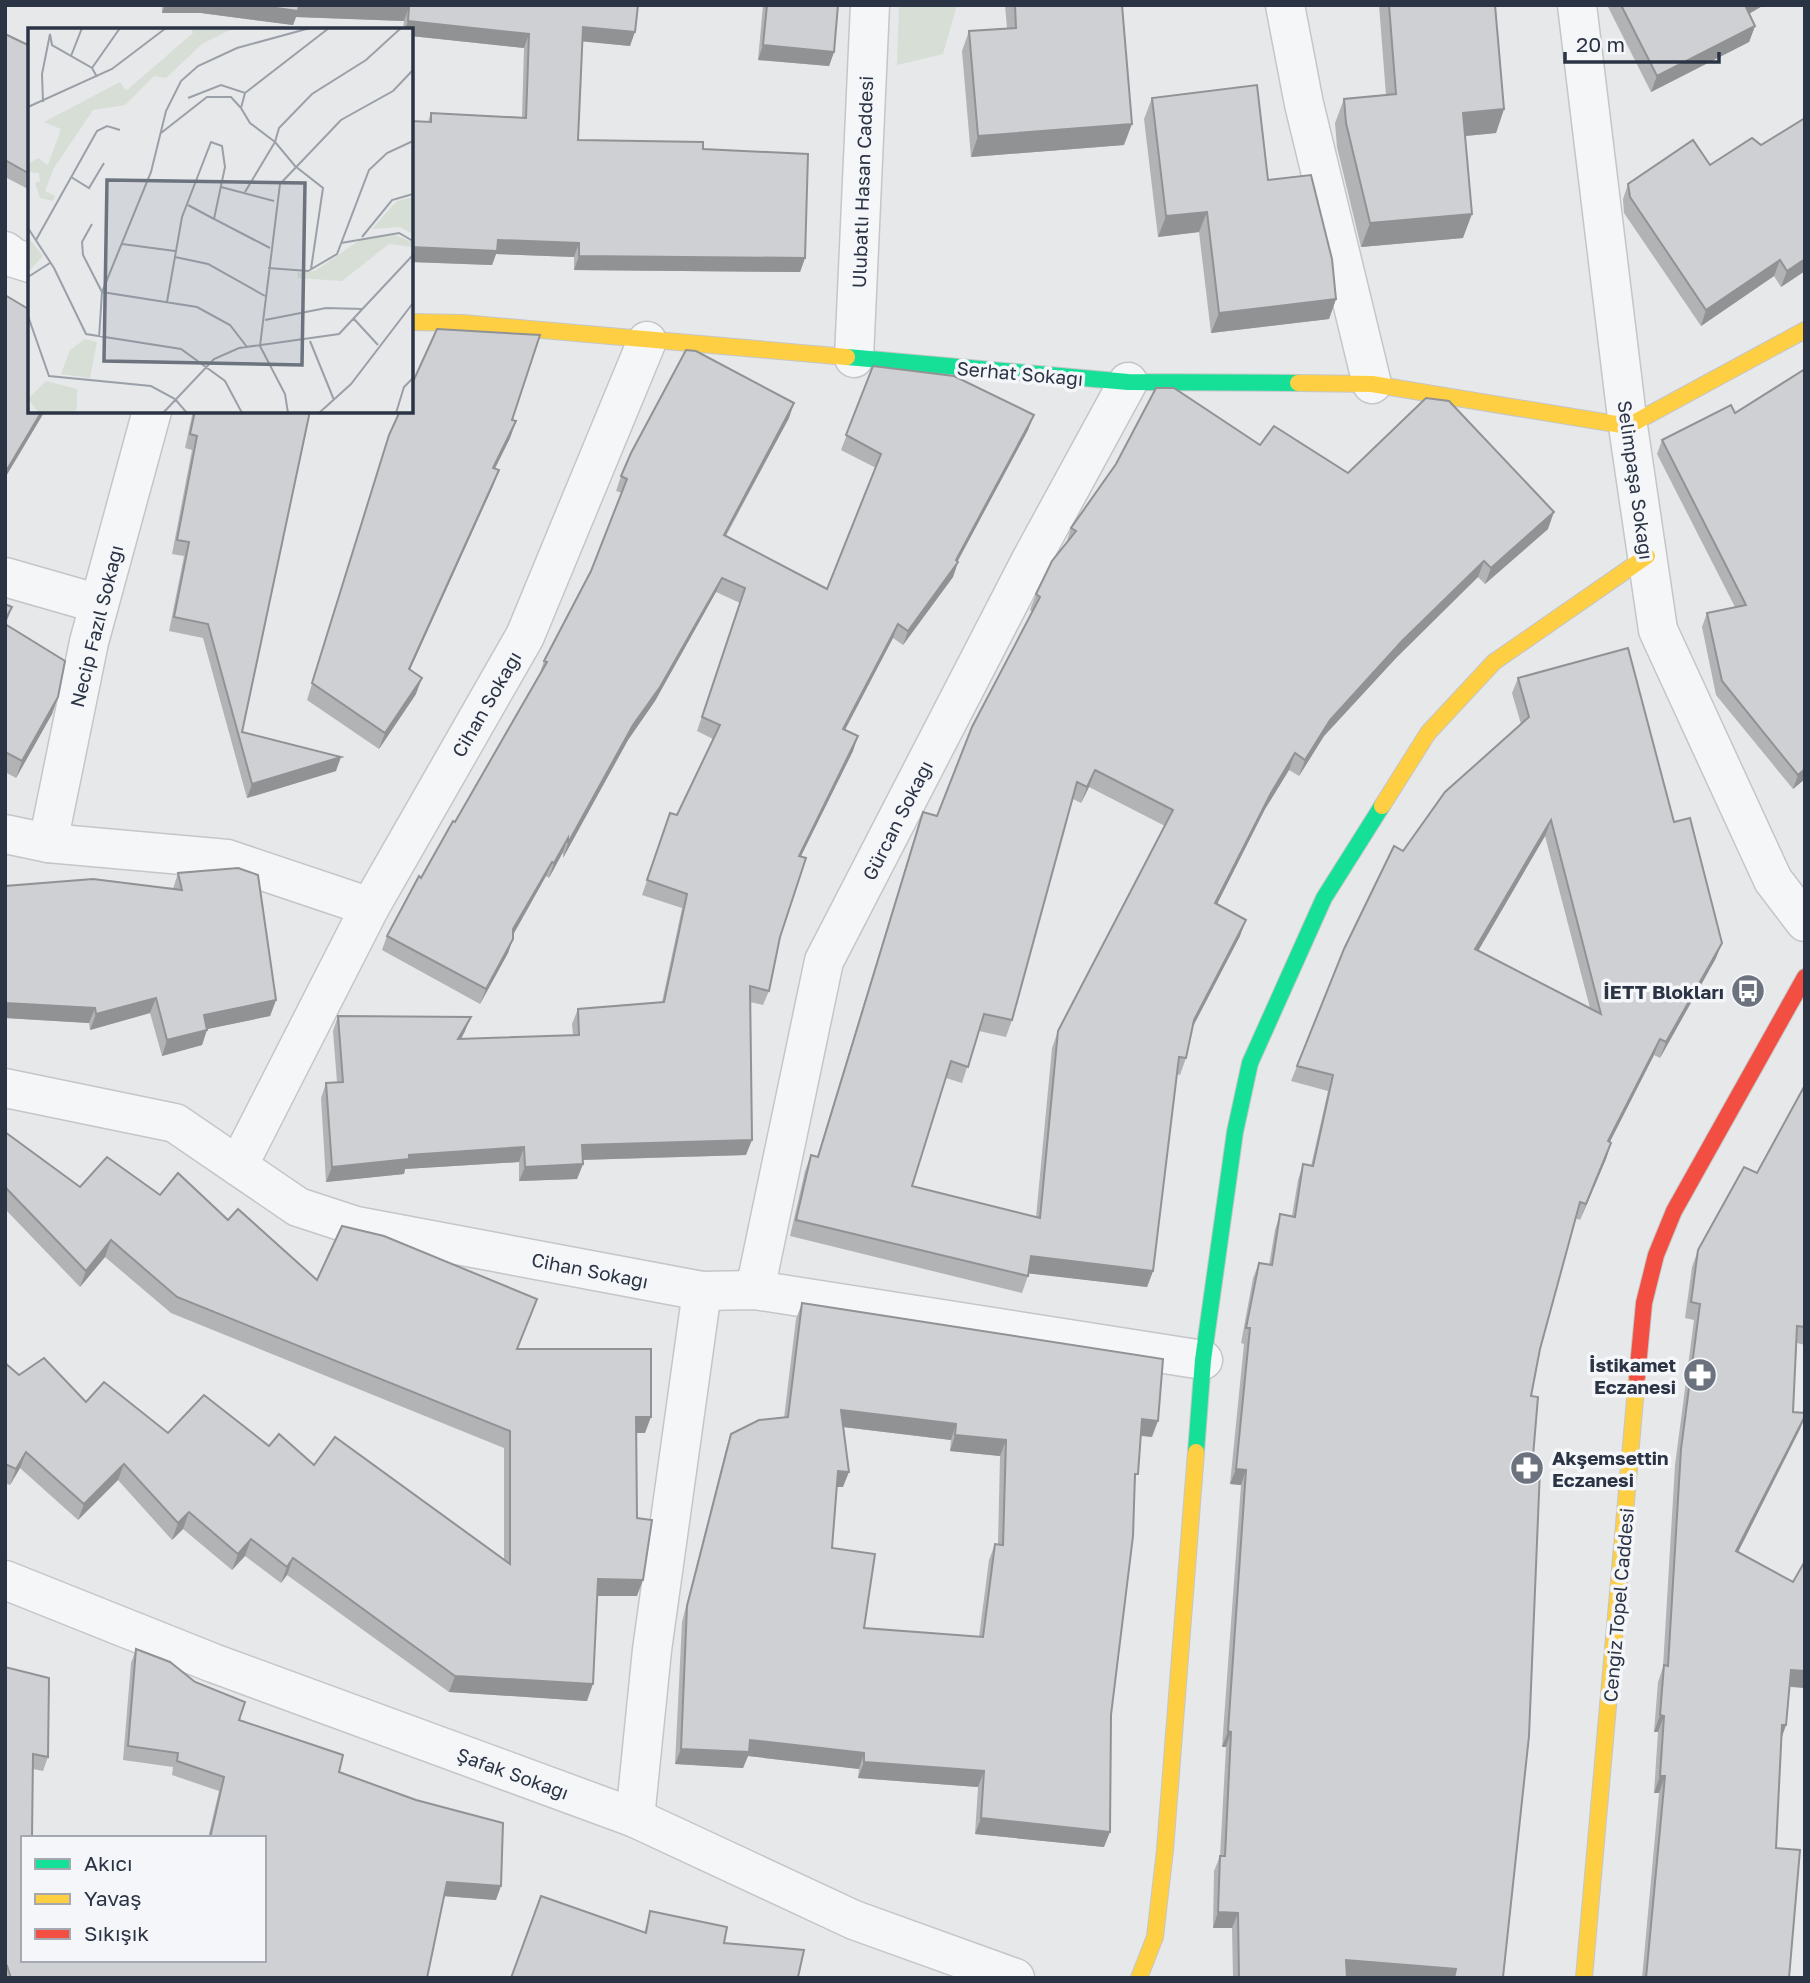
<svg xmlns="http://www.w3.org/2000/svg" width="1810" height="1983" viewBox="0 0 1810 1983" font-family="'Golos Text',sans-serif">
  <rect width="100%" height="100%" fill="#e6e8ea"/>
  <polygon fill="#d6ded6" points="899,5 957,5 943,54 897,65"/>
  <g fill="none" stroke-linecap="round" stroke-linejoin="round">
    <g stroke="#c4c6c8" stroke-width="41">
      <g id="street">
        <polyline points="1285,5 1304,104 1372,384"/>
        <polyline points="1577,5 1628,426 1658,630 1773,880 1805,922"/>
        <polyline points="5,251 14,258 30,263"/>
        <polyline points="854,358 870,5"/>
        <polyline points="5,577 99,604"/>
        <polyline points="5,834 48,843 227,859 370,907 525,636 647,341"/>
        <polyline points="48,843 89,642 152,411"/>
        <polyline points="5,1088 175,1123 298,1207 356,1226 702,1291 755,1290 1203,1360"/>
        <polyline points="238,1166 370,907"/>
        <polyline points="755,1290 824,961 1031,560 1128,382"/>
        <polyline points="5,1580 213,1663 635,1818 854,1920 1015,1978"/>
        <polyline points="635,1818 652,1650 702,1291"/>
      </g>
    </g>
    <g stroke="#c4c6c8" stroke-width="18">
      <g id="fast">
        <polyline points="847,357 1128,382 1298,383"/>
        <polyline points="1196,1452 1203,1360 1235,1132 1250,1063 1324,898 1382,806"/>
      </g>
    </g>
    <g stroke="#c4c6c8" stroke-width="18">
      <g id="slow">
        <polyline points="411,322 463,323 847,357"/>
        <polyline points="1298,383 1372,384 1628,426 1805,330"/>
        <polyline points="1382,806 1428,733 1494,662 1647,556"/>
        <polyline points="1139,1978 1155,1937 1165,1850 1196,1452"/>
        <polyline points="1584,1978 1637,1377"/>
      </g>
    </g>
    <g stroke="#c4c6c8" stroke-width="18">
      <polyline id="jam" points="1637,1377 1644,1303 1656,1255 1674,1211 1805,977"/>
    </g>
    <use href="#street" stroke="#f5f6f7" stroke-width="38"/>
    <use href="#fast" stroke="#16e098" stroke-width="16"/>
    <use href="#slow" stroke="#ffcf43" stroke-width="16"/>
    <use href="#jam" stroke="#f24e42" stroke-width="16"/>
  </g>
  <g fill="#b1b3b5" fill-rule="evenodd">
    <polygon points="162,5 638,5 630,46 582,41 578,140 703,149 805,258 800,272 574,270 574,257 496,254 492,265 411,262 411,121 428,122 431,113 522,117 524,48 411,36 411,30 403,30 404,21 296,17 293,25 201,13 162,13"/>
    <polygon points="763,5 838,5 834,52 829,66 758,60"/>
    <polygon points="1005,5 1122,5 1124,145 971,157 962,51 969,31 1007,28"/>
    <polygon points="1379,5 1495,5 1504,109 1496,133 1465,136 1463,238 1361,247 1337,147 1335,123 1344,99 1386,95"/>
    <polygon points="1607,5 1764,5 1749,14 1755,26 1749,42 1651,92"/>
    <polygon points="5,34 30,46 30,190 5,177"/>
    <polygon points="1152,98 1268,180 1336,299 1329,319 1211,333 1199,232 1158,237 1144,119"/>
    <polygon points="1805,118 1805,271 1781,287 1774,276 1701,326 1624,213 1623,199 1628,184 1710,165 1761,145"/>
    <polygon points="873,366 1034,415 1028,430 957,561 958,562 953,577 903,645 893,638 845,730 853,751 801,856 780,937 769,991 763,1005 750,1002 746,1155 583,1160 583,1164 577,1179 519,1181 519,1162 405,1169 404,1174 326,1182 321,1098 326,1083 337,1082 333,1031 338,1016 465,1031 461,1039 573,1035 572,1024 578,1009 662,1002 682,908 642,895 670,813 677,815 713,739 697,731 740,603 716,592 655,701 628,740 563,858 563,852 549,878 546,876 513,934 508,953 480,1004 382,950 387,936 455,822 539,676 544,661 591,571 622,493 616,491 621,476 789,418 726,536 827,589 876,468 841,450"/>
    <polygon points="1805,369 1805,779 1793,789 1716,695 1702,627 1707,613 1735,607 1657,454 1662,440 1735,413"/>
    <polygon points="193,411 310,411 242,732 336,771 247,798 203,638 169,631 184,556 172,554 192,450 185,448"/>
    <polygon points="512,420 516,421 510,438 495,469 493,486 410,669 416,694 379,749 307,700 389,435"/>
    <path d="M1260 445 1348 473 1548 529 1485 584 1478 577 1396 658 1324 736 1299 776 1289 770 1265 809 1217 904 1240 936 1192 1028 1186 1058 1180 1075 1177 1074 1153 1271 1147 1287 1029 1273 1022 1293 790 1236 805 1171 811 1155 817 1157 917 829 923 812 937 816 1032 612 1030 610 1036 594 1066 544 1071 528ZM1089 787 1165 826 1058 1031 1052 1048 1036 1217 912 1186 946 1078 962 1083 979 1031 1006 1037 1012 1020 1073 799 1081 803Z"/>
    <polygon points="5,604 6,624 58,697 52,714 16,778 5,772"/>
    <path d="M1518 678 1674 822 1716 958 1660 1058 1654 1055 1610 1142 1611 1143 1606 1159 1580 1220 1575 1218 1540 1349 1531 1396 1532 1468 1503 1978H1369L1347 1976V1978H1233L1232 1928H1213L1214 1871 1220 1856 1226 1747H1222L1241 1485 1230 1484 1244 1344 1241 1343 1253 1278 1259 1263 1269 1265 1275 1230 1280 1214 1292 1216 1298 1180 1303 1164 1311 1166 1328 1091 1291 1081 1297 1066 1403 851 1521 724 1512 693ZM1545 836 1590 1008 1478 950Z"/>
    <polygon points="178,873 276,1000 270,1016 207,1029 202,1045 162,1056 150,1013 90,1030 89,1023 5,1018 173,889"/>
    <polygon points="1805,1085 1805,1345 1797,1343 1793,1412 1805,1417 1800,1429 1738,1552 1793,1582 1805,1561 1805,1688 1789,1687 1786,1725 1781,1739 1776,1848 1789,1978 1642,1978 1659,1793 1654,1793 1658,1732 1654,1732 1658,1682 1663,1667 1675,1465 1694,1320 1685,1318 1692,1267 1698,1250 1757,1173"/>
    <polygon points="5,1132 80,1187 160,1195 228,1220 317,1280 518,1349 645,1433 636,1433 637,1596 597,1596 587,1701 449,1692 287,1575 281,1583 245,1556 232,1570 183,1529 172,1540 118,1480 78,1520 20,1468 10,1485 5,1483 5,1363 19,1375 168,1433 269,1446 314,1465 504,1559 504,1448 171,1313 105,1257 80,1287 5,1209"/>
    <path d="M802 1303 1152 1437 1141 1436 1135 1484 1111 1715 1104 1847 975 1834 978 1787 858 1778 859 1769 748 1756 743 1768 675 1764 682 1622 726 1449 731 1434 784 1418 796 1319ZM843 1427 951 1440 950 1451 1000 1456 998 1544H995L989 1560 979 1637 864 1628 832 1548 837 1487H843Z"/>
    <polygon points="136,1649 239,1720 339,1772 496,1900 444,1896 427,1978 5,1978 5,1667 48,1757 43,1771 33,1769 23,1960 264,1838 208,1838 219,1791 172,1775 173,1767 123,1760 131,1663"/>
    <polygon points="650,1911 727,1927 511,1978 644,1933"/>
  </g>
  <g fill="#909294">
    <polygon points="165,5 354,5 409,7 404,21 296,17 293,25 201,13 162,13"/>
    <polygon points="1744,5 1764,5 1738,20"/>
    <polygon points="408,21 529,34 524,48 411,36 411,30 405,30"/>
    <polygon points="1755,26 1749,42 1651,92 1657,76"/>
    <polygon points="583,27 635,32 630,46 578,41"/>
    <polygon points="763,45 834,52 829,66 758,60"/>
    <polygon points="1504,109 1496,133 1455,137 1463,113"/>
    <polygon points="1132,124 1124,145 971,157 978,136"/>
    <polygon points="1207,212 1199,232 1158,237 1166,216"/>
    <polygon points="1472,214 1463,238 1361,247 1370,223"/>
    <polygon points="498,240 579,243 574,257 496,254 492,265 411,262 411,247"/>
    <polygon points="579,256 805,258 800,272 574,270"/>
    <polygon points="1805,259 1805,271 1781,287 1787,271"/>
    <polygon points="1780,260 1774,276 1701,326 1706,310"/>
    <polygon points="1336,299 1329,319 1211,333 1219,313"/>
    <polygon points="794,403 789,418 718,549 724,535"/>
    <polygon points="42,411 45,411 5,478 5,473"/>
    <polygon points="1034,415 1028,430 953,570 958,562 953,577 903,645 908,631 956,560"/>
    <polygon points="516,421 510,438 487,484 493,468"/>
    <polygon points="499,470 493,486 403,685 409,669"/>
    <polygon points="1554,512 1548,529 1485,584 1491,568"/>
    <polygon points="1484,561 1478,577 1396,658 1324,736 1299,776 1305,760 1330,720 1402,641"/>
    <polygon points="722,578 716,592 655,701 628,740 563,858 568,843 633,725"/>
    <polygon points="12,607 6,623 5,626 5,620"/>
    <polygon points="898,624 893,638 838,743 843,729"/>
    <polygon points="422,678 416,694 379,749 385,733"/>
    <polygon points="58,697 52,714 16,778 22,761"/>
    <polygon points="858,736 853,751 794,870 799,856"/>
    <polygon points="1295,753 1289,770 1265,809 1209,920 1215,903 1271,793"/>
    <polygon points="341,757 336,771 247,798 252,784"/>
    <polygon points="1805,769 1805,779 1793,789 1798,775"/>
    <polygon points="1095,770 1089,787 1081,803 1087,787"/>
    <polygon points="1551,820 1545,836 1470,965 1475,949"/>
    <polygon points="568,838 563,852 549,878 554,863"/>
    <polygon points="552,862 546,876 508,944 513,929"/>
    <polygon points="1246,920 1240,936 1188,1036 1194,1020"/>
    <polygon points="513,939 508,953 480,1004 486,989"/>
    <polygon points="1722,943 1716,958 1660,1058 1666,1042"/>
    <polygon points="156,998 150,1013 90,1030 96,1014"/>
    <polygon points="276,1000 270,1016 198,1031 204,1015"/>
    <polygon points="5,1003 95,1008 89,1023 5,1018"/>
    <polygon points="471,1017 465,1031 453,1054 458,1039"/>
    <polygon points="207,1030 202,1045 162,1056 167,1040"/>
    <polygon points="1660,1039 1654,1055 1602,1157 1608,1141"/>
    <polygon points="752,1140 746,1155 577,1160 582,1145"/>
    <polygon points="1611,1143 1606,1159 1580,1220 1586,1204"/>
    <polygon points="524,1147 519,1162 405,1169 404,1174 326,1182 332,1167 409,1155"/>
    <polygon points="583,1164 577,1179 519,1181 525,1167"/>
    <polygon points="111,1240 105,1257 80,1287 86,1271"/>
    <polygon points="1031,1256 1153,1271 1147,1287 1025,1273"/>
    <polygon points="841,1410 956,1424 951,1440 835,1426"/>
    <polygon points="1805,1416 1800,1429 1730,1568 1736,1551"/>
    <polygon points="636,1417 651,1417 645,1433 630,1433"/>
    <polygon points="1142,1419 1158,1421 1152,1437 1136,1435"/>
    <polygon points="955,1435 1006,1440 1000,1456 950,1451"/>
    <polygon points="26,1452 20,1468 10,1485 16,1469"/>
    <polygon points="124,1464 118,1480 78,1520 84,1504"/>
    <polygon points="1236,1469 1246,1470 1241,1485 1230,1484"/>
    <polygon points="838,1471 849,1472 843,1487 832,1487"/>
    <polygon points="189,1512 183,1529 172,1540 178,1523"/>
    <polygon points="251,1539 245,1556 232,1570 238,1554"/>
    <polygon points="293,1558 287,1575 281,1583 287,1567"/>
    <polygon points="598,1579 643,1580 637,1596 592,1596"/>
    <polygon points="1791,1670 1805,1671 1805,1688 1785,1686"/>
    <polygon points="455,1676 593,1684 587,1701 449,1692"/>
    <polygon points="1660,1715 1664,1716 1658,1732 1654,1732"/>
    <polygon points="1782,1725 1786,1725 1780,1742"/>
    <polygon points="1228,1731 1231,1732 1226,1747 1222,1747"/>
    <polygon points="750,1740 864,1753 859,1769 748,1756 743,1768 675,1764 681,1749"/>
    <polygon points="864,1762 984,1771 978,1787 858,1778"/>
    <polygon points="1660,1776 1665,1776 1659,1793 1654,1793"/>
    <polygon points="981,1818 1110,1832 1104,1847 975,1834"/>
    <polygon points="447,1882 501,1886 496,1900 442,1896"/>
    <polygon points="1218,1912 1238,1913 1232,1928 1213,1928"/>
    <polygon points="1346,1960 1456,1969 1453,1978 1369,1978 1341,1975"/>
  </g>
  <g fill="#ced0d3" stroke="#909294" stroke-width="2" fill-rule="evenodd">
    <polygon points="255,5 299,5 298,11"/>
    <polygon points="354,5 638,5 635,32 583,27 578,140 703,142 703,149 808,154 805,258 579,256 579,243 498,240 497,251 411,247 411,121 431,122 431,113 526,118 529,34 408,21 409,7"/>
    <polygon points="767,5 838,5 834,52 763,45"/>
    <polygon points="1015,5 1122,5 1132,124 978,136 969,31 1016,28"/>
    <polygon points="1389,5 1495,5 1504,109 1463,113 1472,214 1370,223 1346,123 1344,99 1396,94"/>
    <polygon points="1621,5 1745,5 1755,26 1657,76"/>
    <polygon points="5,34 30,46 30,174 5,160"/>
    <polygon points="1257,85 1268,180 1311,175 1332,259 1336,299 1219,313 1207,212 1166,216 1152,98"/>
    <polygon points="1805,118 1805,259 1787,271 1780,260 1706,310 1630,197 1628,184 1693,140 1710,165 1752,138 1761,145"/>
    <polygon points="5,295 30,310 30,411 42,411 5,473"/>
    <polygon points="437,329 540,335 512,420 516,421 493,468 499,470 409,669 422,678 385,733 312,683 389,435 400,411 411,411 411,386"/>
    <polygon points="686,350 696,351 794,403 724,535 827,589 881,454 846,435 873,366 954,376 1034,415 956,560 958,562 908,631 898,624 843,729 858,736 799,856 806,858 780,937 769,991 750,986 752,1140 582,1145 583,1164 525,1167 524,1147 409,1155 409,1159 332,1167 326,1083 343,1082 338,1016 471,1017 458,1039 579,1035 578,1009 664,1002 687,894 647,880 670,813 677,815 720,725 702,717 745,588 722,578 660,687 633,725 568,843 568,838 554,863 552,862 513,929 513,939 486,989 387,936 419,876 421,878 453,821 455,822 547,662 544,661 591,571 627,479 621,476 631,453"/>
    <polygon points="1805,369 1805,769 1798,775 1722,681 1707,613 1746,605 1662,440 1731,405 1735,413"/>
    <path d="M1156 388H1174L1260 445 1274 426 1348 473 1426 398 1449 401 1554 512 1491 568 1484 561 1402 641 1330 720 1305 760 1295 753 1271 793 1215 903 1246 920 1194 1020 1186 1058 1179 1057 1153 1271 1031 1256 1028 1276 796 1220 811 1155 818 1157 923 812 937 816 972 727 1040 597 1036 594 1052 561 1076 531 1071 528 1116 464ZM1095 770 1173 810 1058 1031 1040 1218 912 1186 951 1061 968 1067 984 1014 1012 1020 1077 782 1087 787Z"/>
    <polygon points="195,411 310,411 242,732 341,757 252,784 208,624 174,617 189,542 177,540 197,436 190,434"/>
    <polygon points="5,604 12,607 5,620"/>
    <polygon points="5,624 65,661 58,697 22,761 5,752"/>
    <path d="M1628 648 1674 822 1690 818 1722 943 1666 1042 1660 1039 1608 1141 1611 1143 1586 1204 1580 1202 1540 1349 1531 1396 1538 1397 1532 1468 1540 1469 1529 1736 1503 1977 1454 1978 1456 1969 1346 1960 1347 1978H1239L1238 1913 1218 1912 1220 1856H1225L1231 1732 1228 1731 1246 1470 1236 1469 1250 1328H1246L1259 1263 1272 1265 1280 1214 1295 1217 1303 1164 1313 1166 1333 1075 1297 1066 1344 949 1394 846 1403 851 1445 792 1529 717 1518 678ZM1551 820 1601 1014 1475 949Z"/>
    <polygon points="238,868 258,875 276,1000 204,1015 207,1030 167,1040 156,998 96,1014 95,1008 5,1003 5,886 93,879 182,890 178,873"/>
    <polygon points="1805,1085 1805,1327 1797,1326 1793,1412 1805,1413 1805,1416 1736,1551 1793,1582 1805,1561 1805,1671 1791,1670 1786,1725 1782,1725 1776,1848 1800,1850 1789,1978 1646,1978 1665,1776 1660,1776 1664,1716 1660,1715 1664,1665 1668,1666 1681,1449 1700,1304 1691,1302 1698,1250 1744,1167 1757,1173"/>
    <polygon points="5,1132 80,1187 107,1157 160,1195 178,1173 228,1220 238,1209 317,1280 342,1226 384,1236 537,1299 517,1349 651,1349 651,1417 636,1417 637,1518 652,1520 643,1580 598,1579 593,1684 455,1676 293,1558 287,1567 251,1539 238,1554 189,1512 178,1523 124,1464 84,1504 26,1452 16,1469 5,1464 5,1363 19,1375 44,1358 86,1402 104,1382 168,1433 204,1395 269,1446 279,1434 314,1465 335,1437 510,1564 510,1431 177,1297 111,1240 86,1271 5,1187"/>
    <path d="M802 1303 1163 1359 1158 1421 1142 1419 1138 1474H1135L1133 1536 1111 1715 1110 1832 981 1818 984 1771 864 1762V1753L750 1740 749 1752 681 1749 687 1606 731 1434 759 1420 788 1417ZM841 1410 956 1424 955 1435 1006 1440 1003 1545 995 1544 983 1637 864 1628 875 1554 832 1548 838 1471 849 1472Z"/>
    <polygon points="136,1649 170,1662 195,1682 245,1702 239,1720 343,1755 339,1772 416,1800 503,1823 501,1886 447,1882 427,1978 11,1978 7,1966 5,1967 5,1667 49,1678 48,1757 33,1754 32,1838 23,1838 23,1960 264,1960 264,1838 210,1838 224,1777 177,1761 178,1753 128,1746"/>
    <polygon points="541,1896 646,1933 650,1911 727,1927 724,1943 804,1950 798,1977 511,1978"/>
  </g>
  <defs>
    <g id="bus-disc" transform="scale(1.75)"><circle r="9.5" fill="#6c737f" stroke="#f4f6f9"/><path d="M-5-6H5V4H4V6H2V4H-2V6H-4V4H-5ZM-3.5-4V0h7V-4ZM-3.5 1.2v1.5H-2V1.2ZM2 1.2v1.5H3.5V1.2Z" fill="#fff"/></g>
    <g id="pharmacy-disc" transform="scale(1.75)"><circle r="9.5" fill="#6c737f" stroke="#f4f6f9"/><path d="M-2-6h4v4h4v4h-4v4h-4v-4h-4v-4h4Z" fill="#fff"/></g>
  </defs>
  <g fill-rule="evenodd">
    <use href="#bus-disc" x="1748" y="991"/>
    <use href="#pharmacy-disc" x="1700" y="1375"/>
    <use href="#pharmacy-disc" x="1527" y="1468"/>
  </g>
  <g text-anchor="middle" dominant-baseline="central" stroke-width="7" stroke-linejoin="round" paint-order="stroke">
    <g font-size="19" fill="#2b3445" stroke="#f4f6f9">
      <text transform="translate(862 182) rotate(-88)">Ulubatlı Hasan Caddesi</text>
      <text transform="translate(1020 373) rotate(5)">Serhat Sokağı</text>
      <text transform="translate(1636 480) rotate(82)">Selimpaşa Sokağı</text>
      <text transform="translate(96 626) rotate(-76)">Necip Fazıl Sokağı</text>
      <text transform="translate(486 704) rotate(-60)">Cihan Sokağı</text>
      <text transform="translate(897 820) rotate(-63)">Gürcan Sokağı</text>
      <text transform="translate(590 1270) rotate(11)">Cihan Sokağı</text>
      <text transform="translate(1618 1605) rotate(-85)">Cengiz Topel Caddesi</text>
      <text transform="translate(513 1773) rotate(20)">Şafak Sokağı</text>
    </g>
    <g font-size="19" font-weight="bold" fill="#2b3445" stroke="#f4f6f9" text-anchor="end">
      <text x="1724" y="991">İETT Blokları</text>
      <text x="1676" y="1364">İstikamet<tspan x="1676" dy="22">Eczanesi</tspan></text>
      <text x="1552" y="1457" text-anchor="start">Akşemsettin<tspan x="1552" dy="22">Eczanesi</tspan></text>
    </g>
  </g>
  <g transform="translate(28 28)">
    <rect width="385" height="385" fill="#e6e8ea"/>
    <path d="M162 0H206L174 16 138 50 126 48 97 77 65 82 26 140 17 163 27 168 25 173 12 170 7 155 12 153 11 145 0 144V136L10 130 20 137 33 101 16 94 92 54 98 63 165 5ZM385 169V206L372 199 344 201 369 173ZM364 206 385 214V219L361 216 314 253 270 250 269 245 287 243 332 212ZM0 209 15 228 0 244ZM57 311 69 314 62 350 33 346 42 322ZM18 353 49 361V380L45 385H11L0 371Z" fill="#d6ded6"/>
    <path fill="none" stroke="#9ba0a8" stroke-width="2" d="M43 28 54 0M64 40 92 0M217 65 213 80 222 95 247 114 217 164M160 70 193 57 217 65 301 0M15 74 14 46 22 6 24 17 64 40 69 49M0 79 84 41 138 0M133 105 179 69H203L213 80M43 149 61 160 76 135M193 159 246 173M160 177 186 191M64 196 54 214 55 227 74 264 169 279 202 297 219 319M0 200 26 240 58 306 153 321 197 353 214 385M334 209 364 172 385 166M8 212 69 103 79 98 92 102M313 215 371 205 385 213M94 216 147 223M147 229 180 236 237 268M240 240 280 243 309 226 341 142 359 125 385 113M283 241 295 160 267 138 247 114 251 100 284 66 338 32 373 0M0 249 22 235M139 274 154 189 183 114 194 118 197 139 186 191 242 220M0 288 21 348 123 358 147 371 159 385M326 291 350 317M237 292 298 280 335 281M71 310 74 264 123 144 138 83 153 53 170 38 209 20 282 0M282 313 306 372M135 385 186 331 211 320 311 306 385 227M260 385 257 366 232 318 252 156 313 92 365 63 385 42M291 385 323 356 385 275M368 385 376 359 385 350"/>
    <path fill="#6c737f" fill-opacity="0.15" stroke="#6c737f" stroke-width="3.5" d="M79 152 277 155 274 337 76 333Z"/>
    <rect width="385" height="385" fill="none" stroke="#2b3445" stroke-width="3.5"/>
  </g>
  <rect width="1810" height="1983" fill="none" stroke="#2b3445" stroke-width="14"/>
  <rect x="21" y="1836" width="245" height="126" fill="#f4f6f9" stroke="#a4a8b1" stroke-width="2"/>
  <rect x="35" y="1859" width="35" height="10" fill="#16e098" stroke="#a4a8b1" stroke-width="2"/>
  <text x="84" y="1871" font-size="21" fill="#2b3445">Akıcı</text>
  <rect x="35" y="1894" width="35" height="10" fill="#ffcf43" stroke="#a4a8b1" stroke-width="2"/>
  <text x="84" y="1906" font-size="21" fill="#2b3445">Yavaş</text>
  <rect x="35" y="1929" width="35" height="10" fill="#f24e42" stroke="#a4a8b1" stroke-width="2"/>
  <text x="84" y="1941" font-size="21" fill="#2b3445">Sıkışık</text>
  <path d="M1565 52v10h154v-10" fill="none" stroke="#2b3445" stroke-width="3.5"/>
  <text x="1576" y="52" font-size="21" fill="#2b3445" stroke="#f4f6f9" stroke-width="5" paint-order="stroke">20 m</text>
</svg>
